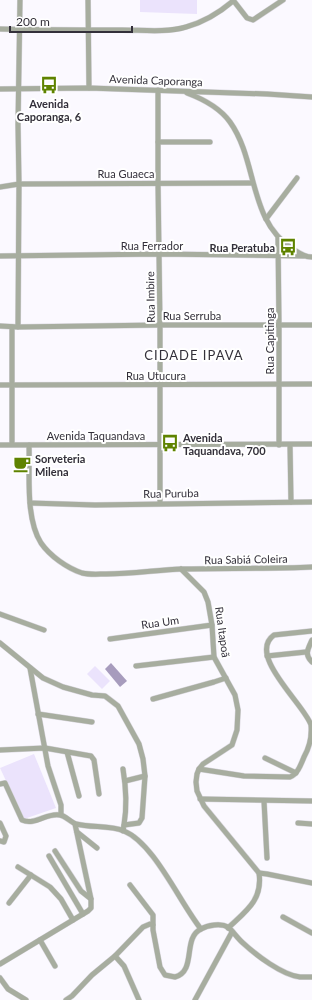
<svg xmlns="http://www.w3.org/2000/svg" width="312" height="1000" viewBox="0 0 312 1000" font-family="Lato,sans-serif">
  <rect width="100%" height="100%" fill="#fbf9ff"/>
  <g fill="#ebe3fc">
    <polygon points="140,0 197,0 197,14 140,12"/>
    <polygon points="95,666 110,681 102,689 87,674"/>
    <polygon points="34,754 56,808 24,819 0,768"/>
  </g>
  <polygon fill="#a79cbd" points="111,663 127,681 120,687 105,669"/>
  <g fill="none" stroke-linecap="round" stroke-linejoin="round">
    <g stroke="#d7d5dc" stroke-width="6">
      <g id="minor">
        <polyline points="88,0 89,88"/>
        <polyline points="233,0 247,18 253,20 283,0"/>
        <path d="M0 29C41 30 81 30 122 30 142 30 166 33 186 27 204 22 219 13 233 1"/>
        <polyline points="0,89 89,88 267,94 312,97"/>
        <polyline points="158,90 158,183 160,325 160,503"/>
        <path d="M187 93C203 99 220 108 230 122 258 161 248 221 293 249 299 253 304 257 312 257"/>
        <polyline points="158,142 210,142"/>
        <polyline points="0,187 19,184 252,183"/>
        <polyline points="266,219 297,178"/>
        <polyline points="278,238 279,325 279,445"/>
        <polyline points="0,256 159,254 304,256"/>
        <polyline points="0,326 18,327 160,325 312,325"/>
        <polyline points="12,327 12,444"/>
        <polyline points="18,327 19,184 18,125 20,0"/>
        <polyline points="0,385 312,384"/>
        <polyline points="0,445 312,444"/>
        <path d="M29 445C30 473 25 518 41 543 50 556 67 568 82 573 90 575 99 574 106 574 132 574 157 570 182 569 225 568 269 569 312 567"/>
        <polyline points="290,445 291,502"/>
        <polyline points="30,503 95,505 312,502"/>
        <path d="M181 569 204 592 208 602 212 625 214 657 235 695 238 710 237 730 232 745 203 764 199 769 197 774 196 782 197 791 204 806 259 873C263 900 246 911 228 928"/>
        <polyline points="0,614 44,630"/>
        <polyline points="110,639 212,625"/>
        <path d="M312 640C308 649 304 654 312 662"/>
        <polyline points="0,643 43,678 63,687 92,695 105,696 118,706 139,744 143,759 145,776 142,818 139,823 124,825 123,831"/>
        <polyline points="267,656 306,652"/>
        <polyline points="136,666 214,657"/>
        <polyline points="30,668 48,766 61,805 61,815"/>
        <polyline points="153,699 214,682 226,678"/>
        <polyline points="38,714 92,722"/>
        <polyline points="0,750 45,748 91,756 94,760 99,794"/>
        <polyline points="67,752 79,796"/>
        <polyline points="265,758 296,773"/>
        <path d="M123 769C126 787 127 807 124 825"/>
        <path d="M199 769 244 776 290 777C298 774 301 764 304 757 309 748 312 736 311 725 305 705 246 655 274 635L312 631"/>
        <polyline points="125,781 145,776"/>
        <path d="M0 784 5 783 22 820C35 826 47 812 60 815 66 816 70 822 76 824 92 828 110 825 124 831 154 843 180 903 201 929"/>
        <polyline points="200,799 312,801"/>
        <polyline points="264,801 267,858"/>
        <polyline points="0,823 6,836 4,842 0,841"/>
        <polyline points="298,823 312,824"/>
        <polyline points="77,832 97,848"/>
        <polyline points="55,851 81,891 91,899"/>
        <polyline points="49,856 83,914"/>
        <polyline points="18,867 50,887 61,899 73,920"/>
        <polyline points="259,873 267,874 312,883"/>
        <path d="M130 885 153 915V930L160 967 165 975 175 977C197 971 182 938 201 929 208 925 221 923 228 927 232 930 238 939 243 943 256 955 282 975 300 977 304 977 308 977 312 977"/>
        <polyline points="9,903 31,875"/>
        <polyline points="283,917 312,933"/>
        <polyline points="40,940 55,966"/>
        <polyline points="115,956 124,966 139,1000"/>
        <polyline points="0,964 88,911 91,908 91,899 75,824"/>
        <polyline points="0,978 8,989 26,1000"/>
        <polyline points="66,1000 72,996 92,975 115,956 143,927 150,924 153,925"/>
        <polyline points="195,1000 232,932"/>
      </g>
    </g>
    <use href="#minor" stroke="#a7ad9f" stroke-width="5"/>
  </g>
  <defs>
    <g id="bus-bare" transform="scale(1.38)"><path d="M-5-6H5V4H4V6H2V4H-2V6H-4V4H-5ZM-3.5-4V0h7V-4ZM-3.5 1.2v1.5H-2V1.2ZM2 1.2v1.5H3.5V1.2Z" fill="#5f8300" stroke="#fff" stroke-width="2.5" paint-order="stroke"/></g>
    <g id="cafe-bare" transform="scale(1.38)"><path d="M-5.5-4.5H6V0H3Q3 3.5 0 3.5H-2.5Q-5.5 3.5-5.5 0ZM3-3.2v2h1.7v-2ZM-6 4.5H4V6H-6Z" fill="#5f8300" stroke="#fff" stroke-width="2.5" paint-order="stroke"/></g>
  </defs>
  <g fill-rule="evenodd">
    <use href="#bus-bare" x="49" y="85"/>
    <use href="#bus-bare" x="288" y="247"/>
    <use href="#bus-bare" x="170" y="443"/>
    <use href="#cafe-bare" x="22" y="464"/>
  </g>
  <g text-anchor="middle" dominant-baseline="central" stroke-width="4" stroke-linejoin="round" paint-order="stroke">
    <g font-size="11" fill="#33303a" stroke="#fff">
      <text transform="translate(156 80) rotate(2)">Avenida Caporanga</text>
      <text x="126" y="173">Rua Guaeca</text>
      <text x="152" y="245">Rua Ferrador</text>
      <text transform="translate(150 297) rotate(-91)">Rua Imbire</text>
      <text x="192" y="315">Rua Serruba</text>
      <text transform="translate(269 341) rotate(-90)">Rua Capitinga</text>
      <text x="156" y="375">Rua Utucura</text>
      <text x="96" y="435">Avenida Taquandava</text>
      <text transform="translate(171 493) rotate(-1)">Rua Puruba</text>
      <text transform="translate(246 559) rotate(-1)">Rua Sabiá Coleira</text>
      <text transform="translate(160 622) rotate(-8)">Rua Um</text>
      <text transform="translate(223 632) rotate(82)">Rua Itapoã</text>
    </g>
    <g font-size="11" font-weight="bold" fill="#33303a" stroke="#fff" text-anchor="start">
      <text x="49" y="103" text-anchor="middle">Avenida<tspan x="49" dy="13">Caporanga, 6</tspan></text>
      <text x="275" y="247" text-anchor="end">Rua Peratuba</text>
      <text x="183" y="437">Avenida<tspan x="183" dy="13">Taquandava, 700</tspan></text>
      <text x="35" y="458">Sorveteria<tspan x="35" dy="13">Milena</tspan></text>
    </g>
    <g font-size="13" letter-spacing="1" fill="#33303a" stroke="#fff">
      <text x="194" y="355">CIDADE IPAVA</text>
    </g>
  </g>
  <path d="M10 26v6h122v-6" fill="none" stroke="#33303a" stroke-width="2"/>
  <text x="16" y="26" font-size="12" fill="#33303a" stroke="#ffffff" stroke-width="3" paint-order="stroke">200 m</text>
</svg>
